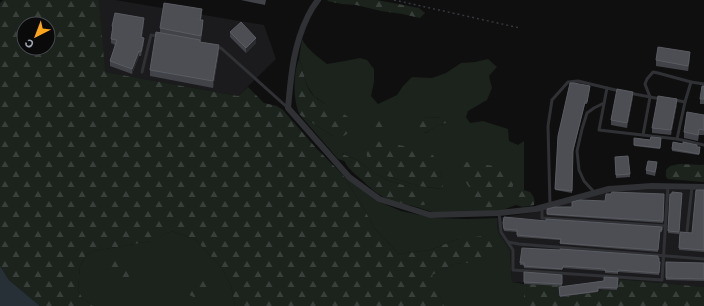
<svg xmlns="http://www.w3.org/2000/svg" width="704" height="306" viewBox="0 0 704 306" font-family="Inter,sans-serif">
  <defs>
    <pattern id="forest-firs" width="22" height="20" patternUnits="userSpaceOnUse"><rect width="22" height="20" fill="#1b231c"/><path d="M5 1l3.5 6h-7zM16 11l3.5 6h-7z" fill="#39403b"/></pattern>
  </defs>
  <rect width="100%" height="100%" fill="#0f0f10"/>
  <g fill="#1b1b1d">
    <polygon points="99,0 115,0 264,25 276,59 238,96 104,72"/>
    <polygon points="663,189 704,191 704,287 618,279 617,290 604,289 598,292 560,297 559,285 512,282 510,250 498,232 497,218 537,212 552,206 611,191"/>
  </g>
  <g fill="#1b231c" fill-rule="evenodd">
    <path d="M302 39C307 49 318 57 327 64L345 61 360 58 367 60 374 69V82L371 96 378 104 397 95 403 86 412 77 432 78 446 73 461 63 475 62 488 59 497 67 489 76 492 88 487 100 468 111 466 117 470 123 483 121 508 129 509 141 518 145 524 141V190L518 192 514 198 516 205 498 212H432L410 205 430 204 410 187 389 181 373 172 357 160 342 153 344 161 338 159 300 115 333 136 345 115 331 108 314 96 308 87 304 77 301 63 299 59ZM426 117 441 118 444 124 436 126 426 133H420L415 128ZM440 171 442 179V189L418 186 387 176Z"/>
    <polygon points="343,175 375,200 401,211 435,218 468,219 497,218 498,232 510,250 512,282 524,284 524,306 444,306 431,275 454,264 462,263 458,239 430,250 399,254 375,229 363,207"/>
    <polygon points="171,231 195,239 221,267 231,285 235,306 93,306 83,299 78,290 80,266 86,255 94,251 151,241"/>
  </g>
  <g fill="url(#forest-firs)" fill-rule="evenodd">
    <path d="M3 0H99L105 72 238 96 248 87 264 103 277 106 283 110 316 148 343 175 363 207 375 229 399 254 430 250 458 239 491 235 497 247V251L489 261 454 264 432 275 444 306H235L231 285 221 267 195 239 171 231 152 241 94 251 86 255 80 266 78 290 83 299 93 306H40L9 280 0 266V3ZM24 24H48V48H24Z"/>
    <polygon points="328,0 377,0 419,8 425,13 420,18 402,14 381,11 356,5 342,4 327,1"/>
    <path d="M299 59C305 71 303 85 314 96 323 105 343 111 350 119 353 123 352 128 350 131 348 134 343 136 340 138L333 136 300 115C293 101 293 74 299 59Z"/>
    <path d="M383 115 390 118 394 121V124C384 131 377 134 367 126L373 120Z"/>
    <path d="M426 117C433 118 443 116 448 122 444 124 439 125 435 127 427 131 429 133 419 133L415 128 419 122Z"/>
    <polygon points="373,141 394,144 429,151 438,161 442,179 443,189 418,186 387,176 368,161 366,151"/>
    <path d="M341 153 357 160 373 172 389 181 410 187 426 195 430 198V204C423 205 415 206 408 205 388 202 376 194 362 180 352 172 345 166 341 153Z"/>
    <path d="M466 162 502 167 515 179 509 198C498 205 492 209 480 207L469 187 461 175V168Z"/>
    <polygon points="679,164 703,165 704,164 704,182 668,179 666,177 666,170 670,166"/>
    <path d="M524 190 530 192C534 196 535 200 534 205L523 207 516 205 513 198 518 192Z"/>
    <polygon points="115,258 127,266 134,272 126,279 119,278 109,271 107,267 110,260"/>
    <path d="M196 278 203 280 209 284 208 293C198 300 191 299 185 289L189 281Z"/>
    <polygon points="618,279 704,287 704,306 524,306 524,284 559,285 561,297 598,292 604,289 617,290"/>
  </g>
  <polygon fill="#273036" points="0,266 9,280 40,306 0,306"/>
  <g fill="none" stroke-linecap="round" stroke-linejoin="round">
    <polyline stroke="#35383c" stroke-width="1.5" stroke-dasharray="2 3" stroke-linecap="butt" points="394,0 520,28"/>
    <g stroke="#303135" stroke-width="3">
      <polyline points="217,48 221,48 288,108"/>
      <polyline points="142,72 151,35 158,36"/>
      <polyline points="620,91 607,88 599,130 677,139 704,145"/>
      <polyline points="629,93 661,99"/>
      <polyline points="675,100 685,102"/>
      <polyline points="643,135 650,97 645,84 647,79 653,72 658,73 691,82 704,84"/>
      <polyline points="677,139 685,102 691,82"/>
      <polyline points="595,193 584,181 579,170 577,151 582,129 587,113 594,108 604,103"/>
      <polyline points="550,205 548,126 552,100 568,82 578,81 607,88"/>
      <polyline points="542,207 542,218 666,226"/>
      <polyline points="499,213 501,232 513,250 513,270 662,280 668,186"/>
      <polyline points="687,231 692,187"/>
      <polyline points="508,242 519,244 704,259"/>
    </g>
    <path stroke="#303135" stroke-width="6" d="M318 0C314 5 311 10 308 16 293 46 291 76 288 108L349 177 379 199 430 215 499 213 536 209 609 189 652 186 704 187"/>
  </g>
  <g fill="#424348">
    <polygon points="241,0 266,0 265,5"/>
    <polygon points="202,14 201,20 203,25 201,41 200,41 200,42 219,52 213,88 150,76 150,70 160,33 160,28"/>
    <polygon points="144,23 142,37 144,43 141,56 139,56 132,74 110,66 110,61 115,45 111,43 111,39 112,31 112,26"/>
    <polygon points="230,32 256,43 246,53 230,37"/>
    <polygon points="690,58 688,71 656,66 656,60"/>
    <polygon points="704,86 704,104 700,104 700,99"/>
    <polygon points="590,88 587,104 585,104 573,152 572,193 555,190 558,136"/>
    <polygon points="633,97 627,128 611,125 611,120"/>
    <polygon points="677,104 671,135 652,133 652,128"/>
    <polygon points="704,115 704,135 699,135 698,141 684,138 684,132"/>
    <polygon points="634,138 650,140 661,138 660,149 634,146"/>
    <polygon points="697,147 700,149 699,155 672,151 672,149"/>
    <polygon points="615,160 630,174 630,177 616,178"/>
    <polygon points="657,166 655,176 646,174 646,170"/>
    <polygon points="704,190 704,252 679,250 680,232 692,233"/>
    <polygon points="682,193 679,234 668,233 670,194"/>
    <polygon points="664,194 663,223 547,215 547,209 572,207 605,201"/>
    <polygon points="546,221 662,227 662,232 660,232 658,252 560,244 560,240 517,237 517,232 504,231 503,225"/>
    <polygon points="522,248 659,258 659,275 618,272 618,274 605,273 605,271 563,268 562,270 524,268 524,265 520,265"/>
    <polygon points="666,262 704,263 704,281 666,280"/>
    <polygon points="524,272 562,275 562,286 524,284"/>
    <polygon points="618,278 617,290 598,289 598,292 560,297 559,289"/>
  </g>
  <g fill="#292a2d">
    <polygon points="144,18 144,23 141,42 141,37"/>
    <polygon points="203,20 203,25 201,41 201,36"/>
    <polygon points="144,38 144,43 141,56 141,52"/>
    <polygon points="256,38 256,43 246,53 246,48"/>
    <polygon points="219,45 219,52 213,88 213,81"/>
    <polygon points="139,51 139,56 132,74 132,69"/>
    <polygon points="690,52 690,58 688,71 688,66"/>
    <polygon points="633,92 633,97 627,128 627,123"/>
    <polygon points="677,99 677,104 671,135 671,130"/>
    <polygon points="585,102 573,152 572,193 573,150"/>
  </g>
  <g fill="#4c4e53" stroke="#595c62">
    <polygon points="164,3 202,9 200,20 203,20 201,36 160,28"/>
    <polygon points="115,13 144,18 141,37 144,38 141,52 139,51 132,69 110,61 117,40 111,39 113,26 112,26"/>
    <polygon points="241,22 256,38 246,48 230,32"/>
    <polygon points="156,32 200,40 200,42 219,45 213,81 150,70"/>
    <polygon points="658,47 690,52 688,66 656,60"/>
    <polygon points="570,83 574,83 590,86 587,102 585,102 573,150 572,191 555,189 558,136"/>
    <polygon points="702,86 704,86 704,99 700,99"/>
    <polygon points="617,89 633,92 627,123 611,120"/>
    <polygon points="658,96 677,99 671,130 652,128"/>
    <polygon points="687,112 704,115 704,130 699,129 698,135 684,132"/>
    <polygon points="651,137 661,138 660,148 634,145 634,138 650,140"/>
    <polygon points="673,142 683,144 683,142 697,145 697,147 700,147 699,154 672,149"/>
    <polygon points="628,156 630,174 616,175 615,157"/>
    <polygon points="648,161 657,162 655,172 646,170"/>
    <polygon points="696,190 704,190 704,250 679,248 680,232 692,233"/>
    <polygon points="612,192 664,194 663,221 547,214 547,209 555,207 572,207 572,202 580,200 605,201 606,194 611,194"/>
    <polygon points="672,192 682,193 679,232 668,231 670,194 672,194"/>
    <polygon points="504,217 546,221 546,219 662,227 662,230 660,230 658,250 560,243 561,239 517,235 517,230 504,229 503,223"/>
    <polygon points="522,248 560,250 560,249 658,256 658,258 659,258 659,262 660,262 659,273 618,270 618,272 605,271 605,269 563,266 562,269 524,266 524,263 520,263"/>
    <polygon points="666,262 704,263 704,279 666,278"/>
    <polygon points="524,272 562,275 562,284 524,282"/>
    <polygon points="604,277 618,278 617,288 598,287 598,291 560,296 559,287 604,281"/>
  </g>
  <g transform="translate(36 36) rotate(222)"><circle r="19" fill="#0a0a0b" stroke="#46484e"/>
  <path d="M0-3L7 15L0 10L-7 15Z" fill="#fda61a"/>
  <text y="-6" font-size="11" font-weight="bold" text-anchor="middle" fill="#9fa6b2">С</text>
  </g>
</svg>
